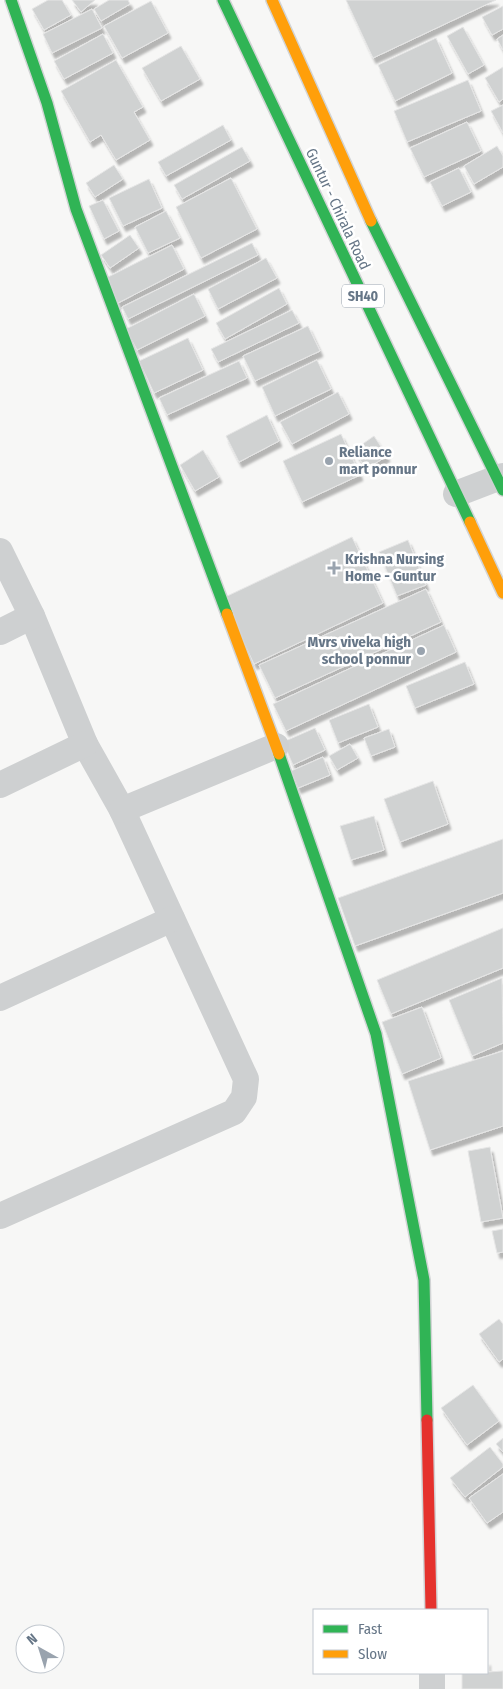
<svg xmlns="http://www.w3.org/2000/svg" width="503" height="1689" viewBox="0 0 503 1689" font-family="'Fira Sans Condensed',sans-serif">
  <defs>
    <filter id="shadow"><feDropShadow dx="3" dy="5.5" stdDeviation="1" flood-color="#0004"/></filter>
  </defs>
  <rect width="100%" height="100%" fill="#f7f7f6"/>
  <g fill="#d0d2d2" stroke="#e6e6e6" filter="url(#shadow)">
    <polygon points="48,0 62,0 71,15 44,30 32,9"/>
    <polygon points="72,0 95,0 81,12"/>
    <polygon points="109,0 128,0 130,4 101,21 94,9"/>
    <polygon points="346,0 496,0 373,58"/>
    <polygon points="151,1 168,33 122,58 104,26"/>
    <polygon points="503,6 503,29 492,35 482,17"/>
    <polygon points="92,9 102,28 52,53 43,34"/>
    <polygon points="463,27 484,65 468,74 447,36"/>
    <polygon points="103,34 113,53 64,79 54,61"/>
    <polygon points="503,35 503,50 497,39"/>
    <polygon points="436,38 452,73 395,101 378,65"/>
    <polygon points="181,46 200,79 161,101 142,68"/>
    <polygon points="116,60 143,107 134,112 150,140 116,160 101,135 90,142 61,91"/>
    <polygon points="503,67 503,99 499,102 485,78"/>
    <polygon points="468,80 481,111 407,142 394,111"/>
    <polygon points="503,105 503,133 491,111"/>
    <polygon points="467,122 481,151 424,177 410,148"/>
    <polygon points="223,125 231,140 166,176 158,162"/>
    <polygon points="497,146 503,156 503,167 474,184 464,166"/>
    <polygon points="242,147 250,161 182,199 174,185"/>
    <polygon points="114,165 123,179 95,197 86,183"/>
    <polygon points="459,168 471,192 442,206 430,182"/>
    <polygon points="231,178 257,229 201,258 176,207"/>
    <polygon points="149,179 162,208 123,226 109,198"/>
    <polygon points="103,200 119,231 104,239 89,206"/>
    <polygon points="166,211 180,238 148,253 135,227"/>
    <polygon points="130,235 139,248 110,268 101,255"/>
    <polygon points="252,243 258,255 128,319 122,307"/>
    <polygon points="172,245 184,269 118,303 106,278"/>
    <polygon points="266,258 277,278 218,309 208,289"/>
    <polygon points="279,288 287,304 225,339 216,323"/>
    <polygon points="194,294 205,316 137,350 126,329"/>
    <polygon points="292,310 299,323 218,362 211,349"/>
    <polygon points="308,326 320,351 255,381 243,356"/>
    <polygon points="188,338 203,370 154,393 139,361"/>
    <polygon points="317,360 331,389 275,416 262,387"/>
    <polygon points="239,361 247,378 167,415 159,398"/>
    <polygon points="338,392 349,414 292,444 280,422"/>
    <polygon points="267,415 279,441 239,462 226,436"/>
    <polygon points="341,434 360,475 302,502 283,461"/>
    <polygon points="374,436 387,456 366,469 354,450"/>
    <polygon points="203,450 219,477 195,491 180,465"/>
    <polygon points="352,537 383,603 254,664 223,598"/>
    <polygon points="408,540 426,585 397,596 379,552"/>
    <polygon points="426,589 441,622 275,698 259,665"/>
    <polygon points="444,625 456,652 286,731 273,704"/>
    <polygon points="465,662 474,684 415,708 406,686"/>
    <polygon points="369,704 378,727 338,743 329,720"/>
    <polygon points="315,728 325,750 293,765 283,742"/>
    <polygon points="389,729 395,747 371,756 364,738"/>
    <polygon points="350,744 358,758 337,770 329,756"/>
    <polygon points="323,757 330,775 298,788 291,771"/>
    <polygon points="433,781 448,824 400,842 384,799"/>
    <polygon points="374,816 384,850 351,860 340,826"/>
    <polygon points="503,839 503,893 355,946 338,898"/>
    <polygon points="503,928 503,968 391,1014 377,980"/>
    <polygon points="502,978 503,1043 472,1056 449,1000"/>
    <polygon points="422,1007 441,1058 402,1074 382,1022"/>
    <polygon points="503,1051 503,1126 430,1150 408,1081"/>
    <polygon points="490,1147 503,1218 481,1222 468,1151"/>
    <polygon points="503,1229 503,1252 497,1253 492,1231"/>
    <polygon points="499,1319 503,1324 503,1359 499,1362 479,1334"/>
    <polygon points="473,1385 499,1421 467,1445 441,1408"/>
    <polygon points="503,1438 503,1452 496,1444"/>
    <polygon points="490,1447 503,1464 503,1467 465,1497 450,1478"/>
    <polygon points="503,1474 503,1512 487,1523 469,1498"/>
    <polygon points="487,1660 488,1672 503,1671 503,1689 462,1689 462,1673 487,1673"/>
  </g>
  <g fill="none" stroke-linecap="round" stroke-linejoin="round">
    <g stroke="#d2d4d5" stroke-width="14">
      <g id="fast">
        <polyline points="11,0 47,103 76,209 227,614"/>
        <polyline points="223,0 470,522"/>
        <polyline points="371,221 503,490"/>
        <polyline points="279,754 376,1034 424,1280 427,1420"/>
      </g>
    </g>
    <g stroke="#d2d4d5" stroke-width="14">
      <g id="slow">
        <polyline points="272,0 371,221"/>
        <polyline points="470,522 503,593"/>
        <polyline points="227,614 279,754"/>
      </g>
    </g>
    <g stroke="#d2d4d5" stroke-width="14">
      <polyline id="jam" points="427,1420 431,1610"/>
    </g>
    <g stroke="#ced0d1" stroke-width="26">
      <polyline points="456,494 503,476"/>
      <polyline points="0,551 32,616 85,744 122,810 246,1079 244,1097 234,1112 0,1216"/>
      <polyline points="0,632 32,616"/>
      <polyline points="0,785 85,744"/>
      <polyline points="122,810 276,746"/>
      <polyline points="0,998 172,919"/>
      <polyline points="432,1673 432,1689"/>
    </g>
    <use href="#fast" stroke="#30b455" stroke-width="11"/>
    <use href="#slow" stroke="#ff9f0a" stroke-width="11"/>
    <use href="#jam" stroke="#e5322d" stroke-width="11"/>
  </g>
  <g fill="#99a3ae" stroke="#fff" stroke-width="2">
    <circle cx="329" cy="461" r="5"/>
    <path d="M331.5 560.5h5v5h5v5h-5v5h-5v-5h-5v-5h5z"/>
    <circle cx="421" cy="651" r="5"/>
  </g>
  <g text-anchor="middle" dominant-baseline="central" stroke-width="5" stroke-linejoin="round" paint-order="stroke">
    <rect fill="#fff" stroke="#949fab" stroke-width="1" x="342" y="284.5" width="42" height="23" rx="4"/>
    <g font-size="14" font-weight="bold" fill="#667687">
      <text x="363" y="296">SH40</text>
    </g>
    <g font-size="15" fill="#667687" stroke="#fff">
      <text transform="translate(338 209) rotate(65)">Guntur - Chirala Road</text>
    </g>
    <g font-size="15" font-weight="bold" fill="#667687" stroke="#fff" text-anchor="start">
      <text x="339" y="452">Reliance<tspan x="339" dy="17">mart ponnur</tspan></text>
      <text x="345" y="559">Krishna Nursing<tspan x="345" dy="17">Home - Guntur</tspan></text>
      <text x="411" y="642" text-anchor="end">Mvrs viveka high<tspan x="411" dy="17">school ponnur</tspan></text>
    </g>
  </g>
  <rect x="313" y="1609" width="175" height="65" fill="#ffffff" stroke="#c2c8cf"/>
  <rect x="323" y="1625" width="25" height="8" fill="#30b455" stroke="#c2c8cf"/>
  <text x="358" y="1634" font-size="15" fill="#667687">Fast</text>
  <rect x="323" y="1650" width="25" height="8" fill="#ff9f0a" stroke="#c2c8cf"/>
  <text x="358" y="1659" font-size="15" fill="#667687">Slow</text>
  <g transform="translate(40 1649) rotate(321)"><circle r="24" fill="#ffffff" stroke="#c2c8cf"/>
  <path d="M0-4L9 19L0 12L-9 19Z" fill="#99a3ae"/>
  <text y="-8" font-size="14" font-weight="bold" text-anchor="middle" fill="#667687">N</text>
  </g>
</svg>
